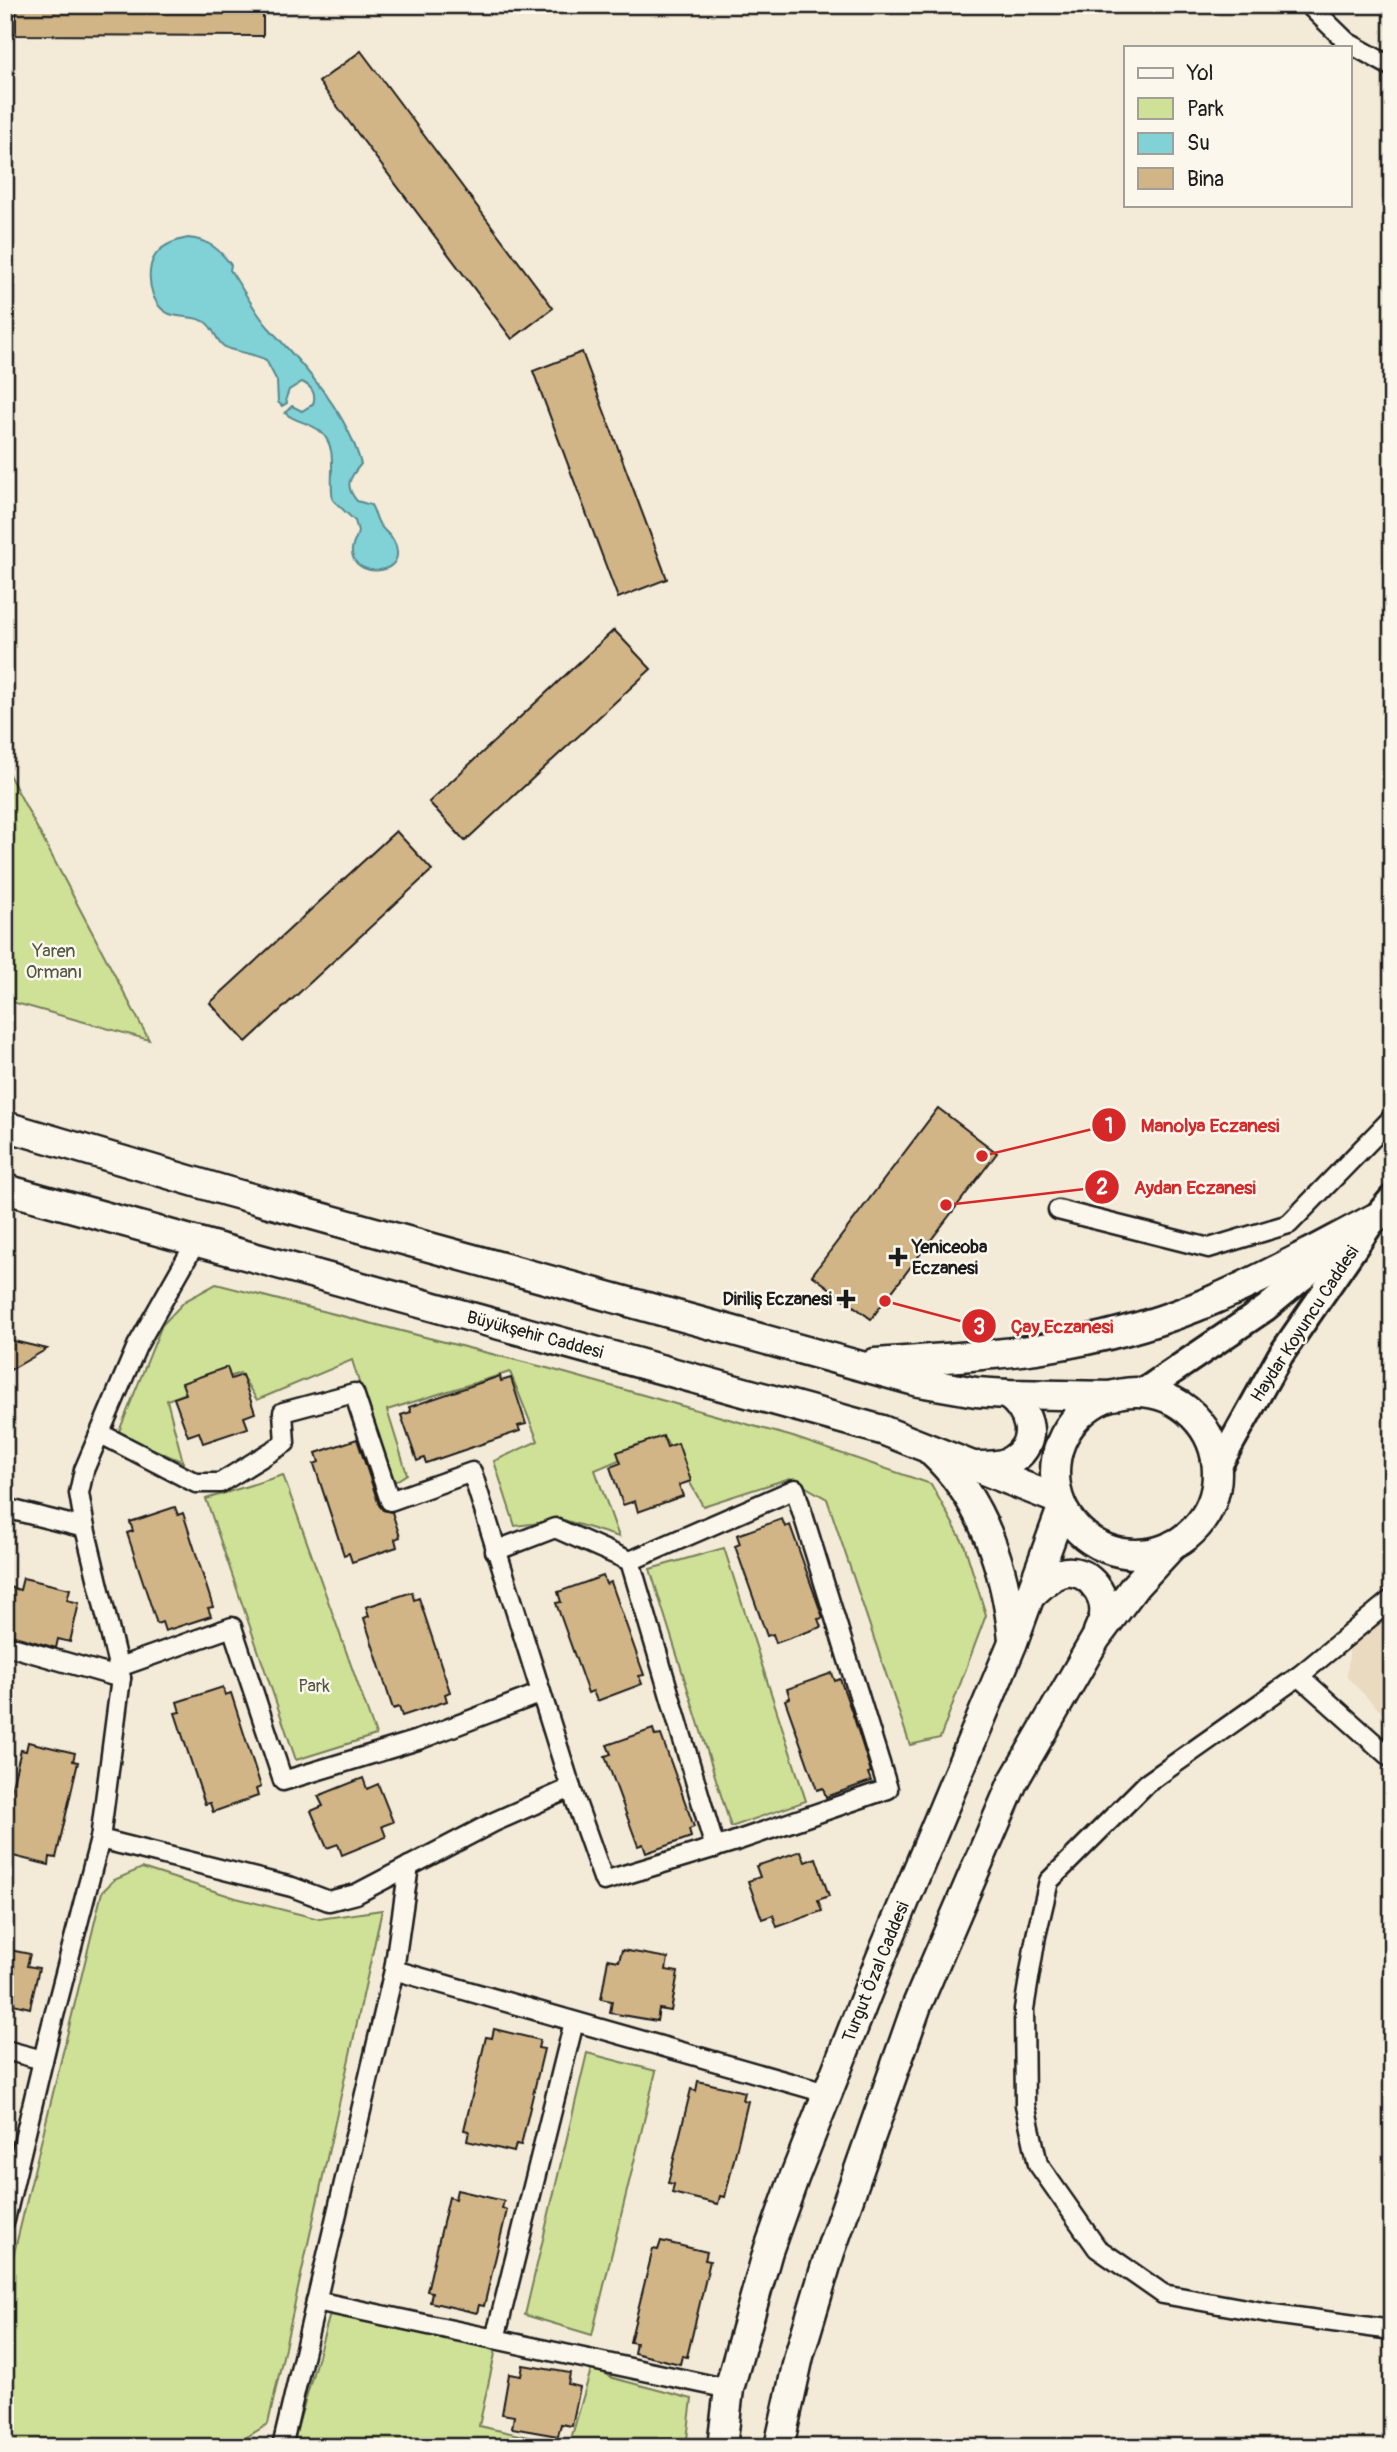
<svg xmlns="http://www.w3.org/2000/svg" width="1397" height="2452" viewBox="0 0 1397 2452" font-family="Pangolin,sans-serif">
  <rect width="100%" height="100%" fill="#f3ead8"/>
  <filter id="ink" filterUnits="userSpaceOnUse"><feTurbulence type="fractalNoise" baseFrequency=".0143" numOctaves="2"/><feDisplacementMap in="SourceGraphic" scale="14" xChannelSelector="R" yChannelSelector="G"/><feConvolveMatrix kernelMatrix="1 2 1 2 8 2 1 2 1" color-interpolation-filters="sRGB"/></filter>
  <g filter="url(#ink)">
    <polygon fill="#e9dac0" points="1392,1611 1392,1723 1347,1677 1350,1644"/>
    <g fill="#cee196" stroke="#757e59" stroke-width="2">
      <polygon points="5,767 149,1040 5,1000"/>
      <polygon points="216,1284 547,1368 793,1437 931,1484 964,1544 986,1615 940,1738 910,1745 827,1499 790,1478 703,1506 666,1440 595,1470 619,1537 564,1520 515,1526 494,1461 538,1441 510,1372 387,1410 407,1474 391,1484 352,1360 257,1400 240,1373 167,1400 183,1462 118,1434 162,1325 185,1301"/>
      <polygon points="283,1475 376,1735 296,1760 206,1499"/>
      <polygon points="724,1548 806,1801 731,1827 650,1569"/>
      <polygon points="142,1868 236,1898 319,1919 382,1910 268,2424 234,2445 5,2445 5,2290 102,1892 114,1880"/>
      <polygon points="587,2053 656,2071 592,2335 525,2315"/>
      <polygon points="330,2314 496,2349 479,2426 569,2446 592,2366 613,2378 692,2399 686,2447 298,2447 295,2436"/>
    </g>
    <path fill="#80d2d7" stroke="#58898c" stroke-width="2" d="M188 238C209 240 219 249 231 265L230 270C243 289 254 311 269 328 306 369 346 410 361 464 349 478 344 486 357 501L371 505C375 512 376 519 380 525 387 535 396 538 397 552 399 574 360 577 353 557 349 547 357 540 358 531L355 521 333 500C328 477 340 448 320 431 309 422 295 422 285 413L292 406 302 411 313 404C317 394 311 386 302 382L289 390 286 398 287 403 282 406 278 402 277 381 266 360C253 353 238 353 225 347 216 342 214 327 205 322 196 316 183 318 173 315 153 310 147 283 151 265 155 248 172 241 188 238Z"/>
    <g fill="#d2b587" stroke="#1c1c1c" stroke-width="2">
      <polygon points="16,5 263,5 263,36 16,35"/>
      <polygon points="361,51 553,308 512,339 319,82"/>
      <polygon points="582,352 667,579 618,598 533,371"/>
      <polygon points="614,630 651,669 465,841 429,802"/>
      <polygon points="396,831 432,870 246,1042 210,1003"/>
      <polygon points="938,1108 997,1153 871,1319 812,1275"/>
      <polygon points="5,1339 47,1349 5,1373"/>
      <polygon points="227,1367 231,1379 242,1375 255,1413 244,1417 248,1428 203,1443 199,1432 188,1436 174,1398 186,1394 182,1383"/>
      <polygon points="500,1376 501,1381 511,1378 526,1424 518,1426 520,1431 426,1463 424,1458 417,1461 401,1415 411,1412 409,1407"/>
      <polygon points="663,1436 667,1447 678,1443 691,1481 679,1485 683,1496 638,1512 635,1501 623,1505 610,1467 621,1463 617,1452"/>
      <polygon points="357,1439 379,1505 383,1510 392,1512 400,1537 395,1539 397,1547 352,1562 349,1553 344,1555 314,1464 319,1462 316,1453"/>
      <polygon points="175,1507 178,1515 183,1513 213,1607 208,1608 211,1616 165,1631 162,1622 157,1624 127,1533 133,1531 130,1522"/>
      <polygon points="782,1519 785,1527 790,1525 823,1618 818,1619 821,1627 776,1643 773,1634 767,1636 735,1546 740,1544 737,1535"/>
      <polygon points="603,1576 606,1584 611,1582 644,1675 639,1676 642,1684 597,1701 593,1691 588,1693 556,1603 561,1602 558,1592"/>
      <polygon points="23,1578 70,1589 67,1600 79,1603 70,1642 58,1639 56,1648 11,1635 12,1629 5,1628 5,1601 9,1587 20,1590"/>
      <polygon points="412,1592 414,1600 419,1598 450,1692 445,1694 447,1701 402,1716 399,1707 393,1709 364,1618 369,1616 366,1607"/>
      <polygon points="832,1673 835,1681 840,1679 855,1721 871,1772 868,1773 871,1781 826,1797 823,1788 817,1790 785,1700 790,1698 787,1689"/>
      <polygon points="223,1687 225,1695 231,1693 261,1787 256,1789 258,1796 213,1812 210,1803 205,1804 175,1713 180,1712 177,1702"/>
      <polygon points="653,1729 655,1736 661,1735 694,1827 689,1829 691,1837 646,1853 643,1844 638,1846 605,1756 611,1754 607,1745"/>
      <polygon points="28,1742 75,1753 73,1761 78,1762 56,1858 50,1857 49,1865 5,1854 5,1814 21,1750 26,1751"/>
      <polygon points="363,1778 367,1789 378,1784 393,1822 382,1826 386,1837 342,1855 338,1844 327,1848 311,1811 323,1806 318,1796"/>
      <polygon points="801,1851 805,1862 816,1858 829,1896 818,1900 822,1911 777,1927 773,1915 762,1919 748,1881 760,1877 756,1866"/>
      <polygon points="5,1949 30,1954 27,1966 39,1968 30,2008 5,2002"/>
      <polygon points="622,1950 668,1958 666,1970 678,1972 671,2011 659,2009 657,2021 610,2013 612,2001 601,1999 608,1959 619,1961"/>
      <polygon points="494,2029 540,2040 538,2048 544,2049 521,2145 516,2144 514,2152 467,2141 469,2131 464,2130 486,2037 492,2038"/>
      <polygon points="698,2081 745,2092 743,2100 748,2101 725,2197 720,2196 718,2204 672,2193 674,2184 668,2183 691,2089 696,2091"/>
      <polygon points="457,2190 504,2201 502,2208 507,2210 484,2306 479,2305 477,2313 430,2302 432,2292 427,2291 449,2197 455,2199"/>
      <polygon points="661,2241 707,2252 705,2260 710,2261 687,2357 682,2356 680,2364 634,2353 636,2343 630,2342 653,2249 658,2250"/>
      <polygon points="523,2365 570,2373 568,2384 580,2387 572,2426 561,2424 558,2436 512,2428 514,2416 502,2414 509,2374 521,2376"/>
    </g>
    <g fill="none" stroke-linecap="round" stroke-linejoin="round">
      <g stroke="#1c1c1c" stroke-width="23">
        <g id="street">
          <polyline points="1309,5 1347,42 1392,67"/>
          <polyline points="1058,1210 1209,1248 1289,1224 1392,1118"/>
          <polyline points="101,1434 196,1483 220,1483 285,1443 283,1412 354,1393 390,1501 472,1472 571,1788 494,1822 356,1894 329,1901 292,1887 100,1839 121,1678 85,1528 79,1493 84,1470 137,1346 196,1242"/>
          <polyline points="5,1508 85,1528"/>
          <polyline points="495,1551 555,1528 630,1561 795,1489 888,1789 733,1842 604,1881 571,1788"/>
          <polyline points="630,1561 715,1848"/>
          <polyline points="1392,1599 1299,1676 1146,1784 1049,1881 1036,1936 1024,2009 1025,2105 1038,2164 1097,2248 1163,2294 1274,2314 1392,2330"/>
          <polyline points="5,1645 121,1678"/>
          <polyline points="119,1667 232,1627 283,1781 418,1740 541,1693"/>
          <polyline points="1299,1676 1392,1759"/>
          <polyline points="394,1970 826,2093"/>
          <polyline points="5,2050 43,2060"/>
          <polyline points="5,2220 49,2035 100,1839"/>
          <polyline points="316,2301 729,2389"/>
          <polyline points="495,2339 574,2022"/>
          <polyline points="282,2447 394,1970 409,1866"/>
        </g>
      </g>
      <g stroke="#1c1c1c" stroke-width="30">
        <g id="secondary">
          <polyline points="1141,1393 1266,1308 1347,1241"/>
          <polyline points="1217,1469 1280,1356 1375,1218 1392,1198"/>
        </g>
      </g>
      <g stroke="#1c1c1c" stroke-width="33">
        <g id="primary">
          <polyline points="5,1126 226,1191 919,1382 976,1392 1007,1394 1113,1396"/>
          <polyline points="5,1189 882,1430 1059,1500"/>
          <path d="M875 1363C939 1358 1003 1356 1066 1344 1115 1335 1167 1320 1213 1300 1269 1276 1322 1246 1375 1218"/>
          <circle cx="1136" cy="1473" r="81"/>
          <path d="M932 1452C983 1499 1006 1571 1013 1639"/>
          <path d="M979 1466C990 1466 1003 1466 1012 1460 1040 1442 1030 1411 1007 1394"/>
          <path d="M1030 1596C1040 1587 1048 1577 1061 1573 1086 1566 1107 1593 1104 1616 1103 1621 1100 1627 1098 1632"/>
          <polyline points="722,2447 729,2389 768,2251 794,2178 880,1960 1013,1642 1062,1508"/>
          <polyline points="779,2447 799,2356 830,2252 917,2005 1013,1782 1096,1638 1135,1586 1173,1545"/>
        </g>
      </g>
      <use href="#street" stroke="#fbf7ec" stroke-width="18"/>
      <use href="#secondary" stroke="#fbf7ec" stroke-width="24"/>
      <use href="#primary" stroke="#fbf7ec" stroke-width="28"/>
    </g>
  </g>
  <g fill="#1c1c1c" stroke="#fbf7ec" stroke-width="2.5">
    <path d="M894.5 1246.5h7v7h7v7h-7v7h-7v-7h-7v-7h7z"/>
    <path d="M842.5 1288.5h7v7h7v7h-7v7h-7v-7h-7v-7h7z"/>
  </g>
  <g text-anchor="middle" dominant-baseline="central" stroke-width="5" stroke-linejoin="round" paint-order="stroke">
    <g font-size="18" fill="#515741" stroke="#fbf7ec">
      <text x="54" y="951">Yaren<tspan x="54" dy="21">Ormanı</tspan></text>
      <text x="314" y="1686">Park</text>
    </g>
    <g font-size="18" font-weight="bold" fill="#1c1c1c" stroke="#fbf7ec" text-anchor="start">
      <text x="912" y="1247">Yeniceoba<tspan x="912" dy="21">Eczanesi</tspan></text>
      <text x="832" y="1299" text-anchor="end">Diriliş Eczanesi</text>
    </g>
    <g font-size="18" fill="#1c1c1c" stroke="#fbf7ec">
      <text transform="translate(1305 1324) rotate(-57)">Haydar Koyuncu Caddesi</text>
      <text transform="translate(535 1335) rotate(15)">Büyükşehir Caddesi</text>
      <text transform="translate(876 1972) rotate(-68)">Turgut Özal Caddesi</text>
    </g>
  </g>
  <path fill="none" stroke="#d62828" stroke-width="2.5" d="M982 1156L1109 1125M946 1205L1102 1187M885 1301L979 1326"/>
  <g fill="#d62828" stroke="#fbf7ec" stroke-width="2.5">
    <circle cx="982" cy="1156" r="7"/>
    <circle cx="946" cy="1205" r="7"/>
    <circle cx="885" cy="1301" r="7"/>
    <circle cx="1109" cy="1125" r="18"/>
    <circle cx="1102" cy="1187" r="18"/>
    <circle cx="979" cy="1326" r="18"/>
  </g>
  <g font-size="21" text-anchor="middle" font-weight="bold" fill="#fff">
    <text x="1109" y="1133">1</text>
    <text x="1102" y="1194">2</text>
    <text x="979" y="1334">3</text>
  </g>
  <g font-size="19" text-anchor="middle" font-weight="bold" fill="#d62828" stroke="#fbf7ec" stroke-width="5" stroke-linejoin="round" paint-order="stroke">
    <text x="1210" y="1132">Manolya Eczanesi</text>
    <text x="1195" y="1194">Aydan Eczanesi</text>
    <text x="1062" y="1333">Çay Eczanesi</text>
  </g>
  <rect width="1397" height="2452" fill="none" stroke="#fbf7ec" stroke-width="28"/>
  <rect x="14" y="14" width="1369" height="2424" fill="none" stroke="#1c1c1c" stroke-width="2.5" filter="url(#ink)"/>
  <rect x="1124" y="46" width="228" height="161" fill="#fbf7ec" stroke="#a29f99" stroke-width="2"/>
  <rect x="1138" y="68" width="35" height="10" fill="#fbf7ec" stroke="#a29f99" stroke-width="2"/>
  <text x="1187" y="80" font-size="21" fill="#1c1c1c">Yol</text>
  <rect x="1138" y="98" width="35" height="21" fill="#cee196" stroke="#a29f99" stroke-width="2"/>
  <text x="1187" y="116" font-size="21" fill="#1c1c1c">Park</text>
  <rect x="1138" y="133" width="35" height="21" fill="#80d2d7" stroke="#a29f99" stroke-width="2"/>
  <text x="1187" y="150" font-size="21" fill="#1c1c1c">Su</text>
  <rect x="1138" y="168" width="35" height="21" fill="#d2b587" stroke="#a29f99" stroke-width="2"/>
  <text x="1187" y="186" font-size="21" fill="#1c1c1c">Bina</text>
</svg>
